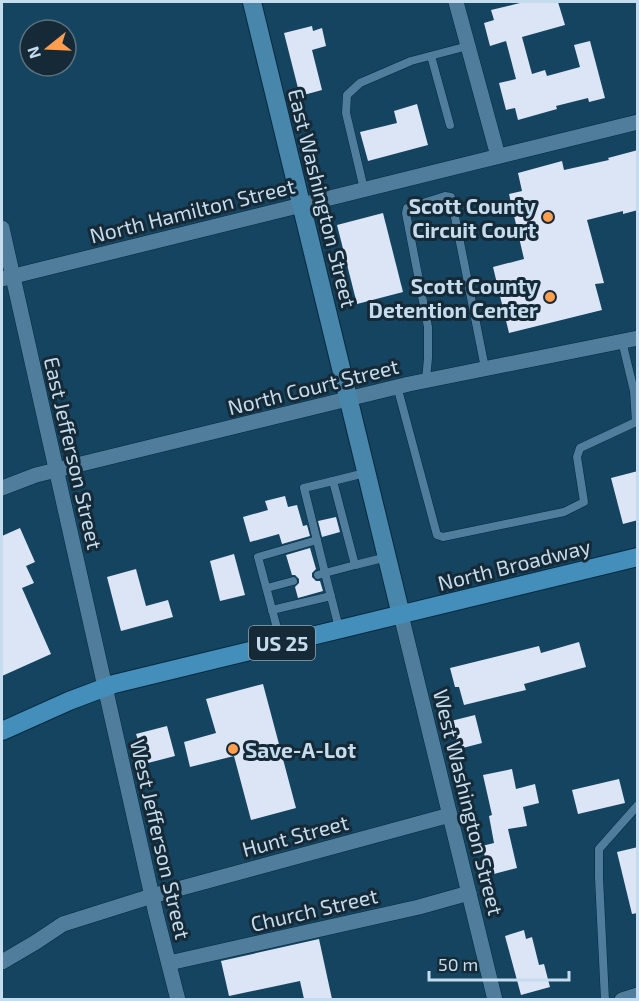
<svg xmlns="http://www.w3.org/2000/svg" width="639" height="1001" viewBox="0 0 639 1001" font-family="'Exo 2',sans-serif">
  <rect width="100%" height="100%" fill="#154460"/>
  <g fill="#dbe5f5">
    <polygon points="524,2 558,2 565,25 522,37 532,74 545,70 547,76 580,67 574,45 590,41 605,98 589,102 588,98 556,106 557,109 518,120 515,108 506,110 499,83 516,79 506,41 490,46 484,23 494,20 491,10"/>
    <polygon points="312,26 313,31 322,28 326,46 312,50 322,90 300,96 284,33"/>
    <polygon points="417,104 428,145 368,161 360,132 397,123 394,111"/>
    <polygon points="638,150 638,210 623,214 623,211 587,220 604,283 595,284 602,310 509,333 493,267 524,259 509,194 522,191 518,173 562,161 564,170 609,160 608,158"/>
    <polygon points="383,213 403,292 357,304 337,225"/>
    <polygon points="638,471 638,520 623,524 611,478"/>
    <polygon points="285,496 288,507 297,505 303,526 307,525 310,536 282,544 279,534 250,542 243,517 268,510 265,501"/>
    <polygon points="336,517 340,532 322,537 318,521"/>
    <polygon points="20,528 35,562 26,566 34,583 22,588 51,654 2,676 2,536"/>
    <polygon points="310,548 316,569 312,573 312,577 316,581 320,581 323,591 298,598 295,587 299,583 299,579 295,575 292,575 286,555"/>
    <polygon points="234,554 245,595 220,601 210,561"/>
    <polygon points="136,569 146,606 168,600 173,617 121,631 107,577"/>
    <polygon points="579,642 586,667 524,684 526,690 464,705 459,687 455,687 450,668 539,646 541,653"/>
    <polygon points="263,684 296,808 251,820 234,756 190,767 184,742 216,733 206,699"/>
    <polygon points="475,715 482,743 459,749 451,721"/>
    <polygon points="167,726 175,756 148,763 145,748 141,749 136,734"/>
    <polygon points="512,769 516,789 535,784 539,803 523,807 527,826 508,829 517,868 490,875 482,846 494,843 489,816 492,815 483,775"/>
    <polygon points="619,779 625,803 578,814 572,790"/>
    <polygon points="638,847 638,913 632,914 617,852"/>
    <polygon points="524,930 526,939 532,937 539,965 544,964 550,987 521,995 505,936"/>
    <polygon points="319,939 332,999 304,999 300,981 229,996 221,961"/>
  </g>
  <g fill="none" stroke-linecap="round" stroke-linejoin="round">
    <g stroke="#052a3e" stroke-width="9">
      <g id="lane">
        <polyline points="431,56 450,125"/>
        <polyline points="364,189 346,113 347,95 360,83 411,61 468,46"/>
        <polyline points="426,380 428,358 428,327 406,213 407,208 445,196 451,197 485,368"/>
        <polyline points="397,386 437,535 443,537 564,512 584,502 577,457 580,448 636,422 634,391 622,341"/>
        <polyline points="365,473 333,481 355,565 387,557"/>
        <polyline points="333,481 304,488 325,573 355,565"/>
        <polyline points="318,575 325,573 339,628"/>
        <polyline points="267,588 293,581"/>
        <polyline points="272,610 331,596"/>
        <polyline points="281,643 258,557 317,540"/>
        <polyline points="605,1000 599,878 599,849 638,805"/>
      </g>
    </g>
    <g stroke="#052a3e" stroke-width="16">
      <g id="street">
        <polyline points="456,2 498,156"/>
        <polyline points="2,228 156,914 178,1000"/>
        <polyline points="2,279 638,122"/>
        <polyline points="2,488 36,475 409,384 638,338"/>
        <polyline points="401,615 495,1000"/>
        <polyline points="2,962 36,942 63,924 152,896 450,815"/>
        <polyline points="169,963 419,907 469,893"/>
        <polyline points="622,1000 638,995"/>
      </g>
    </g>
    <g stroke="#052a3e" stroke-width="20">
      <polyline id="secondary" points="252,2 401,615"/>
    </g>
    <g stroke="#052a3e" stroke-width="20">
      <polyline id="primary" points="2,731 69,701 114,684 638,557"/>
    </g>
    <use href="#lane" stroke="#4f7d9b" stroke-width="8"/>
    <use href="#street" stroke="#4f7d9b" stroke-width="15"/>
    <use href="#secondary" stroke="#4986ab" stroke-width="18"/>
    <use href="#primary" stroke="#448ebb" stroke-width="18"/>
  </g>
  <g fill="#fb9e50" stroke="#162936" stroke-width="2">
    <circle cx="548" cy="217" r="6"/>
    <circle cx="550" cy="297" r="6"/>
    <circle cx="233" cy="749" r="6"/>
  </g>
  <g text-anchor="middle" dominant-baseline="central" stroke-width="6" stroke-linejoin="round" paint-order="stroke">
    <rect fill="#162936" stroke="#90a6b6" stroke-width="1.5" x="249" y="626" width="66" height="34" rx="4.5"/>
    <g font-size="20" font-weight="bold" fill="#c4dced">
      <text x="282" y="643">US 25</text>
    </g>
    <g font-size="21" fill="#c4dced" stroke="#162936">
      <text transform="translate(323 198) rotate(76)">East Washington Street</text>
      <text transform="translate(192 210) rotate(-14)">North Hamilton Street</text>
      <text transform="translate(313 386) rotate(-14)">North Court Street</text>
      <text transform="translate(74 453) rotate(77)">East Jefferson Street</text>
      <text transform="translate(514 564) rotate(-14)">North Broadway</text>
      <text transform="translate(469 802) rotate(76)">West Washington Street</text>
      <text transform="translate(295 835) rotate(-15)">Hunt Street</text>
      <text transform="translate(161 839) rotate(77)">West Jefferson Street</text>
      <text transform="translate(314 909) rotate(-13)">Church Street</text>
    </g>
    <g font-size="21" font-weight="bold" fill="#c4dced" stroke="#162936" text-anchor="end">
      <text x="536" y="205">Scott County<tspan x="536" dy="24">Circuit Court</tspan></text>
      <text x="538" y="285">Scott County<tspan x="538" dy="24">Detention Center</tspan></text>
      <text x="245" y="749" text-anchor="start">Save-A-Lot</text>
    </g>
  </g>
  <rect width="639" height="1001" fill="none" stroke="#c4dced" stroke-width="6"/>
  <g transform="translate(48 48) rotate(252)"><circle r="28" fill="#162936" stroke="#5c717f" stroke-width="1.5"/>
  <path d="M0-4.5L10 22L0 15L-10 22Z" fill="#fb9e50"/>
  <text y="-9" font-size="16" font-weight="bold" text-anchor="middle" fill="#c4dced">N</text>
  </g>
  <path d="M429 971v9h140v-9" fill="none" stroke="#c4dced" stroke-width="3"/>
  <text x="438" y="971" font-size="18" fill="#c4dced" stroke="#162936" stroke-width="4.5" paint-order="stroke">50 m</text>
</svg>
